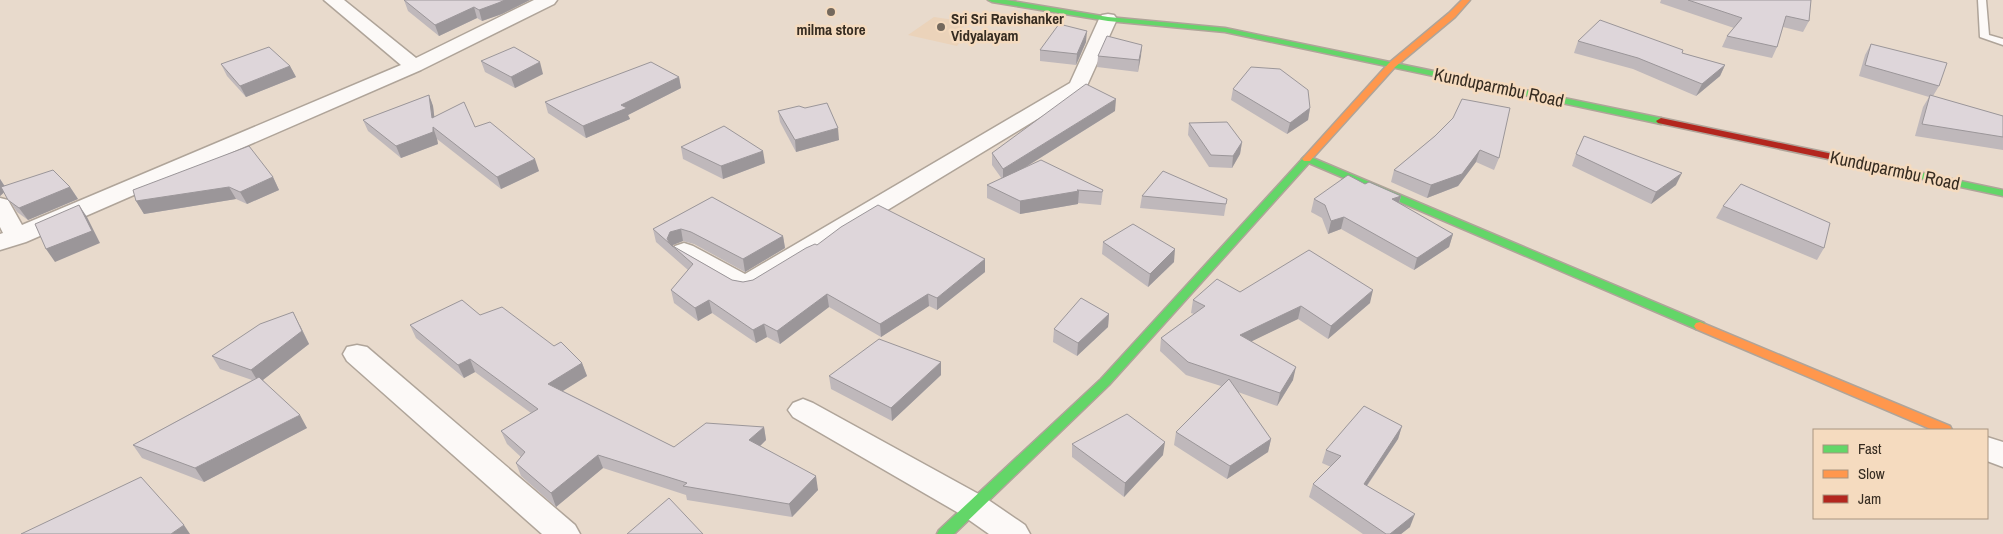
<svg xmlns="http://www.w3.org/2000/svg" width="2003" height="534" viewBox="0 0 2003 534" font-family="'Archivo Narrow',sans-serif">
  <rect width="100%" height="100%" fill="#e8dacc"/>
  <polygon fill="#ebd3ba" points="934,17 968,22 958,32 966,34 957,46 908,35"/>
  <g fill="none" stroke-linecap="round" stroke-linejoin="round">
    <g stroke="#afa499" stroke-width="3">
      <polygon id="lane" points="1978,0 1986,0 1989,35 2003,39 2003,45 1980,37"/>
    </g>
    <g stroke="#afa499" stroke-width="3">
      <g id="street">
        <polygon points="324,0 344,0 416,58 534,0 557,0 554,4 421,70 26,242 0,250 0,234 3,233 0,227 0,198 8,200 22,225 401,65"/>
        <polygon points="1108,14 1114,15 1117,19 1085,90 754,291 745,293 736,291 675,256 672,251 675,246 684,243 693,246 745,274 1070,83 1099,19 1102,15"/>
        <polygon points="357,345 367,347 575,525 580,534 542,534 347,361 343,354 347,347"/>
        <polygon points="803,399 813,403 984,497 1025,525 1030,534 989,534 962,515 793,417 788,410 793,403"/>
        <polygon points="1987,437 2003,442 2003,467 1987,461"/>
      </g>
    </g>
    <g stroke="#afa499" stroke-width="3">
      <g id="fast">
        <polygon points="988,0 1006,0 1108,17 1225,28 1661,118 1666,121 1661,124 1225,32 1108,21 992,2"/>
        <polygon points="1308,156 1704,323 1706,326 1704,329 1696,329 1309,163 1109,385 954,534 937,534 939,530 1101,379 1304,157"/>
        <polygon points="1871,162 2003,190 2003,196 1867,167 1866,165 1867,163"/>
      </g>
    </g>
    <g stroke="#afa499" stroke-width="3">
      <g id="slow">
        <polygon points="1462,0 1470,0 1455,17 1395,67 1310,161 1304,161 1302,159 1304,157 1389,63 1449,13"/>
        <polygon points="1700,322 1950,426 1952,430 1933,430 1696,329 1694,326 1696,323"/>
      </g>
    </g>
    <g stroke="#afa499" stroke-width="3">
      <polygon id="jam" points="1661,118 1871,162 1876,165 1871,168 1658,123 1656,121"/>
    </g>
    <use href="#lane" fill="#fcf9f7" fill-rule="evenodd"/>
    <use href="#street" fill="#fcf9f7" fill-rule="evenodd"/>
    <use href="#fast" fill="#63d668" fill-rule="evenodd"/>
    <use href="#slow" fill="#ff974d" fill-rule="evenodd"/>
    <use href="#jam" fill="#b3261e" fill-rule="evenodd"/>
  </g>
  <g fill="#bfb8bb">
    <polygon points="404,0 530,0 502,14 482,21 477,18 439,36 408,11"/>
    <polygon points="1661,0 1811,0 1809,21 1803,32 1783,27 1777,47 1772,58 1722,47 1727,36 1734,28 1660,3"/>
    <polygon points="1578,41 1682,53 1725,65 1720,76 1696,96 1633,69 1574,53"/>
    <polygon points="1086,42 1076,65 1040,61 1040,50"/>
    <polygon points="1871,44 1939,86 1933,96 2003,116 2003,150 1915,136 1923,107 1929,97 1859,76 1865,55"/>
    <polygon points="1142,45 1138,72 1097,67 1098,56"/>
    <polygon points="481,61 543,74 515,88 485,72"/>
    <polygon points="221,64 290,66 296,77 246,97 227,76"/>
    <polygon points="679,77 681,88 628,115 630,119 586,138 548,113 545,102"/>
    <polygon points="1233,89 1310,108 1308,120 1287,134 1231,100"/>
    <polygon points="429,95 433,106 434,116 539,171 501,189 437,139 438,144 401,158 368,131 363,120"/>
    <polygon points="778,111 839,140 796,152 780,122"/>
    <polygon points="1115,111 1021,170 1103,190 1101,205 1078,203 1078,204 1020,214 987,198 987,185 1002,179 992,165 992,153"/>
    <polygon points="1453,118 1499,158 1494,170 1476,162 1458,186 1427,198 1391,182 1394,170 1435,136"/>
    <polygon points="1189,123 1242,142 1240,154 1232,168 1209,167 1188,135"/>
    <polygon points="681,147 765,163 723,179 683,159"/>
    <polygon points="1576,154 1676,185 1651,204 1572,166"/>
    <polygon points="273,177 279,190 247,204 236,199 144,214 136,201"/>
    <polygon points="0,179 4,185 70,187 78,199 28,220 17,212 4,192 0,196"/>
    <polygon points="1365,184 1401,196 1399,203 1453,234 1449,247 1414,270 1341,229 1328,234 1322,218 1311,212 1314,199"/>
    <polygon points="1142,196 1227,199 1224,216 1140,208"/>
    <polygon points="712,197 783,236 785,248 745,272 694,244 683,241 673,245 673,246 732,280 743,282 753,280 817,245 985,259 985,272 937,310 929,306 881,337 829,307 780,344 767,337 756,343 712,313 698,321 674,303 671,290 688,270 656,242 653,229"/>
    <polygon points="1723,206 1824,248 1817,260 1716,218"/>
    <polygon points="1103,242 1174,262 1148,287 1102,254"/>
    <polygon points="1240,292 1370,303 1328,339 1298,319 1251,341 1293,380 1277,406 1238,392 1271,439 1268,452 1227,479 1174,445 1176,432 1221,386 1186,375 1160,351 1161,338 1194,314 1191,313 1193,300"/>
    <polygon points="1109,314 1108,327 1077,356 1053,342 1054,329"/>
    <polygon points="480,315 554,346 582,363 587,376 563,391 674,447 764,427 766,440 760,446 818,490 792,517 687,500 686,495 603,468 556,507 521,476 516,463 521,457 507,444 501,431 531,413 475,372 464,378 416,338 410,325"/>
    <polygon points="300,325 309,344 263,380 307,428 204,482 142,458 133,445 252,380 220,369 212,356"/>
    <polygon points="941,375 892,421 831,389 829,376"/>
    <polygon points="1402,426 1398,439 1367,486 1410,527 1401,534 1363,534 1309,497 1313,484 1331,467 1322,463 1326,450"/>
    <polygon points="1072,444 1163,455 1124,497 1072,457"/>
  </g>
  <g fill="#9b9699">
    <polygon points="505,0 530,0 502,14 482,21 479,10"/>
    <polygon points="474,7 477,18 439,36 435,25"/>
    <polygon points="1087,31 1086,42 1076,65 1077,54"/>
    <polygon points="1142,45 1141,56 1138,72 1139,60"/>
    <polygon points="540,62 543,74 515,88 511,77"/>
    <polygon points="1725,65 1720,76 1696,96 1702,84"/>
    <polygon points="290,66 296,77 246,97 240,86"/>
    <polygon points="679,77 681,88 628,115 630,119 586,138 583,126 621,105"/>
    <polygon points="429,95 433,106 436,130 432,118"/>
    <polygon points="1116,99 1115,111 1003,181 1003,169"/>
    <polygon points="1310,108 1308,120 1287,134 1290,123"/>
    <polygon points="433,127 437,139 438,144 401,158 396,146"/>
    <polygon points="838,128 839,140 796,152 795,140"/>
    <polygon points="1242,142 1240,154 1232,168 1233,156"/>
    <polygon points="1480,150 1476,162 1458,186 1427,198 1431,185"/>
    <polygon points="763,151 765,163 723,179 721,166"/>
    <polygon points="535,159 539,171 501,189 497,177"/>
    <polygon points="1682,173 1676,185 1651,204 1656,192"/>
    <polygon points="273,177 279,190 247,204 240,192"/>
    <polygon points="0,179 7,190 0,196"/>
    <polygon points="70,187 78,199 28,220 19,208"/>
    <polygon points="229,187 236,199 144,214 136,201"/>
    <polygon points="1079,191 1078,204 1020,214 1020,201"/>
    <polygon points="1401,196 1397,208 1392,199"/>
    <polygon points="79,205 87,217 100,243 55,262 46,249"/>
    <polygon points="1344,217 1341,229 1328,234 1331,221"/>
    <polygon points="681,229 683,241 673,245 673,247 668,242 667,239 670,232"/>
    <polygon points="1453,234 1449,247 1414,270 1417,258"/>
    <polygon points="783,236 785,248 745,272 743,259"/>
    <polygon points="1175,249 1174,262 1148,287 1150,274"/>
    <polygon points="985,259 985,272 937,310 937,298"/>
    <polygon points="1373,290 1370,303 1328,339 1331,326"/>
    <polygon points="827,294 829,307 780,344 777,331"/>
    <polygon points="928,294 929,306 881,337 880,324"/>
    <polygon points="709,300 712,313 698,321 695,308"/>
    <polygon points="1301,306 1298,319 1238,348 1240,335"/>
    <polygon points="293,312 309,344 259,383 251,370"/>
    <polygon points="1109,314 1108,327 1077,356 1078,343"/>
    <polygon points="764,324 767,337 756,343 753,330"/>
    <polygon points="470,359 475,372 464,378 458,365"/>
    <polygon points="941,362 941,375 892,421 891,408"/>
    <polygon points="582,363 587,376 553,397 548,384"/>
    <polygon points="1296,367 1293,380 1277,406 1280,393"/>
    <polygon points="300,415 307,428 204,482 195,468"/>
    <polygon points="1402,426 1398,439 1359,497 1364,484"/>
    <polygon points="764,427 766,440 752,454 749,440"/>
    <polygon points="1271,439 1268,452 1227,479 1230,466"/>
    <polygon points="1165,442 1163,455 1124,497 1125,483"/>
    <polygon points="598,455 603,468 556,507 551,493"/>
    <polygon points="816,476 818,490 792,517 789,504"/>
    <polygon points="1415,514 1410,527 1401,534 1390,534"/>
    <polygon points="184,525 190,534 171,534"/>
  </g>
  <g fill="#ded6da" stroke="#9b9699">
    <polygon points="404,0 505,0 498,3 479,10 474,7 435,25"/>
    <polygon points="1688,0 1811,0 1809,21 1786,16 1777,47 1727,36 1742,18"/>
    <polygon points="1600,20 1683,50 1682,53 1725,65 1702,84 1638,58 1578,41"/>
    <polygon points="1059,24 1087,31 1077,54 1040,50"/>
    <polygon points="1107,36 1142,45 1139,60 1098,56"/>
    <polygon points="1871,44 1947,63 1939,86 1865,65"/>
    <polygon points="269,47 290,66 240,86 221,64"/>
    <polygon points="514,47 540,62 511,77 481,61"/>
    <polygon points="651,62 679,77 621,105 627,108 583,126 545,102"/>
    <polygon points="1251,67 1280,69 1308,90 1310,108 1290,123 1233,89"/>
    <polygon points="1086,84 1116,99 1003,169 992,153"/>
    <polygon points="429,95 432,118 464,102 475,127 490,122 535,159 497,177 433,127 433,132 396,146 363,120"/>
    <polygon points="1930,95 2003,116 2003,137 1922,124"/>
    <polygon points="1462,99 1510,108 1499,158 1480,150 1462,174 1431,185 1394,170 1435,136 1453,118"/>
    <polygon points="827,103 838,128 795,140 778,111 799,106 805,108"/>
    <polygon points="1227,122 1242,142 1233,156 1211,155 1189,123"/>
    <polygon points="724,126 763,151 721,166 681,147"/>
    <polygon points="1584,136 1682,173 1656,192 1576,154"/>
    <polygon points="249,146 273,177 240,192 229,187 136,201 133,190"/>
    <polygon points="1041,160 1103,190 1102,192 1077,190 1079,191 1020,201 987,185"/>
    <polygon points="53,170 70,187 19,208 8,200 1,187"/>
    <polygon points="1163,171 1227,199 1226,204 1142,196"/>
    <polygon points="1348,175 1365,184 1369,182 1401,196 1392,199 1453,234 1417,258 1344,217 1331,221 1325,205 1314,199"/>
    <polygon points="1741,184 1830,223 1824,248 1723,206"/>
    <polygon points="712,197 783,236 743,259 691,232 681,229 670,232 667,239 671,245 732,280 743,282 753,280 806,248 815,244 817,245 841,227 878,205 985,259 937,298 928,294 880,324 827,294 777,331 764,324 753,330 709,300 695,308 671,290 693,264 653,229"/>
    <polygon points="79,205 92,231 46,249 35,224"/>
    <polygon points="1133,224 1175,249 1150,274 1103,242"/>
    <polygon points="1309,250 1373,290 1331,326 1301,306 1240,335 1296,367 1280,393 1188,362 1161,338 1205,306 1193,300 1217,279 1240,292"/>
    <polygon points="1081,298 1109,314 1078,343 1054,329"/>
    <polygon points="462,300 480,315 502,307 554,346 561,342 582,363 548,384 674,447 706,423 764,427 749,440 816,476 789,504 683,486 687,483 598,455 551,493 516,463 525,452 501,431 538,409 470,359 458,365 410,325"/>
    <polygon points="293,312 302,331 251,370 212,356 260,324"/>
    <polygon points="879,339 941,362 891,408 829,376"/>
    <polygon points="259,377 300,415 195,468 133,445"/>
    <polygon points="1229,379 1271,439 1230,466 1176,432"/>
    <polygon points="1364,406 1402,426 1364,484 1415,514 1390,534 1386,534 1313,484 1341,456 1326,450"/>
    <polygon points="1127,414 1165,442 1125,483 1072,444"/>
    <polygon points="141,477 184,525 171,534 21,534"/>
    <polygon points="669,498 703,534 627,534"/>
  </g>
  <g fill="#74695d" stroke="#f5dbbf" stroke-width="2">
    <circle cx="831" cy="12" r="5"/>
    <circle cx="941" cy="27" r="5"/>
  </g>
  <g text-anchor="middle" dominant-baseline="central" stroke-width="5" stroke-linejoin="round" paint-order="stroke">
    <g font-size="15" font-weight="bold" fill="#362c21" stroke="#f5dbbf" text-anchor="start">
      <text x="951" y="18">Sri Sri Ravishanker<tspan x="951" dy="17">Vidyalayam</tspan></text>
      <text x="831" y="29" text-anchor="middle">milma store</text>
    </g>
    <g font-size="18" fill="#362c21" stroke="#f5dbbf">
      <text transform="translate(1499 87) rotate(12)">Kunduparmbu Road</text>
      <text transform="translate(1895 170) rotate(12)">Kunduparmbu Road</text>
    </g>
  </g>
  <rect x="1813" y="429" width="175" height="90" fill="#f5dbbf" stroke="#a99580"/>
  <rect x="1823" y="445" width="25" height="8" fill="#63d668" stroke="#a99580"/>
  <text x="1858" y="454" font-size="15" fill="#362c21">Fast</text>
  <rect x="1823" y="470" width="25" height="8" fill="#ff974d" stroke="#a99580"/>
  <text x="1858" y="479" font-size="15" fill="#362c21">Slow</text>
  <rect x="1823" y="495" width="25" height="8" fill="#b3261e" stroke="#a99580"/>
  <text x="1858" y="504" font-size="15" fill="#362c21">Jam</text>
</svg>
